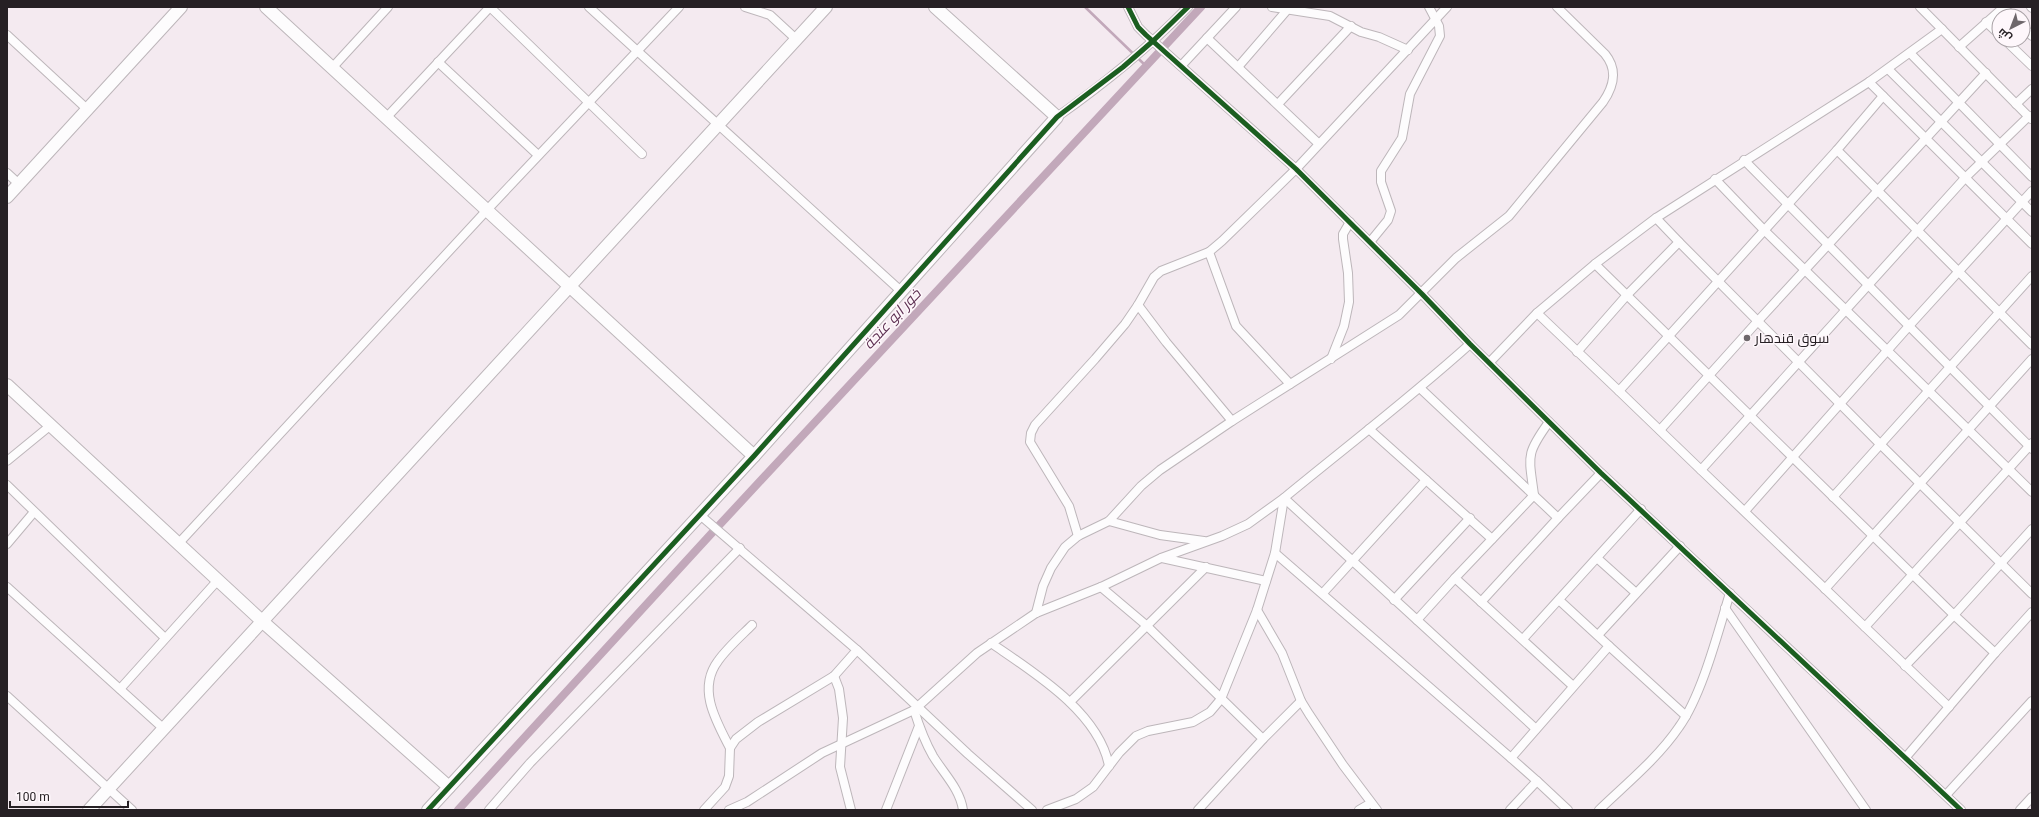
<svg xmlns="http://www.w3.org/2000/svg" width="2039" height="817" viewBox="0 0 2039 817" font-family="Roboto,Cairo,sans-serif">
  <rect width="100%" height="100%" fill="#f4eaf0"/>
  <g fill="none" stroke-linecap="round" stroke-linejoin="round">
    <polyline stroke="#c2a8ba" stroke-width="2.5" points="1085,7 1146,66"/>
    <polyline stroke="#c2a8ba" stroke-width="8" points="458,810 711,534 1201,7"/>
    <g stroke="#bdb6ba" stroke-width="10">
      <g id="street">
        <polyline points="490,7 642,154"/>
        <polyline points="589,7 902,292"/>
        <polyline points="745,7 770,15 796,39"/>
        <polyline points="1128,7 1138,27 1146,35 1296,169 1422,294 1470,344 1601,473 1961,810"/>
        <polyline points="1272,7 1330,16 1361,32 1379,37 1408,50"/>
        <polyline points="1920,7 2031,119"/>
        <polyline points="2003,7 2012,16"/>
        <polyline points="2031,7 2032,8"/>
        <polyline points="1986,22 1999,34"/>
        <polyline points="2023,27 2032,36"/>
        <polyline points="7,35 87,109"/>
        <polyline points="1207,38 1319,144"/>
        <polyline points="2005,40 2032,66"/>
        <polyline points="1959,47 2004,7"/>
        <polyline points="1910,53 2032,177"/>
        <polyline points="438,62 538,155"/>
        <polyline points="1181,66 1236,7"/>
        <polyline points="1238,67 1288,9"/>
        <polyline points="332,68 388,7"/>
        <polyline points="1888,69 2032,212"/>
        <polyline points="1869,82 2032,244"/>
        <polyline points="1883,96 1837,150 2032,345"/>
        <polyline points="1278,104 1351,26"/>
        <polyline points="2016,104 2032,89"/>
        <path d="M1057 117C1104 84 1148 48 1188 7"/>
        <polyline points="386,118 490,7"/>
        <polyline points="1744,160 1909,326 2032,191"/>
        <polyline points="7,173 19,184"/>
        <polyline points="1715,179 1764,230 2032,492"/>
        <polyline points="1656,218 1679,242"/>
        <polyline points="1370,242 1388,220 1391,211 1381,182 1381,171 1402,138 1410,94 1440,36 1439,26 1429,7"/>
        <polyline points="1209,252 1236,326 1290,384"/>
        <polyline points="1595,264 1954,615 2032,529"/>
        <polyline points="1138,305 1166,342 1232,421"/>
        <polyline points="1537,313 1595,264 1656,218 1869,82 1942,29"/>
        <polyline points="1577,352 1627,295 1679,242 1880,444 2032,594"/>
        <polyline points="1331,359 1344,326 1349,302 1348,273 1343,239 1343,234 1350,222"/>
        <polyline points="1489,363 1537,313 1619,391 1837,150"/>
        <polyline points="1421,389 1558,518 1601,473"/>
        <polyline points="1619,391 1701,470 1965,178 2029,116"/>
        <polyline points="1369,429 1492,539"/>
        <polyline points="1660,430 1757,322 1986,73"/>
        <polyline points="7,461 51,425"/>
        <polyline points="1701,470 1865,627 2032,443"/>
        <polyline points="7,485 165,638"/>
        <polyline points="1534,495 1455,578 1573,686"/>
        <path d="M1534 495C1529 456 1525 455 1549 422"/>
        <polyline points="1833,497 2032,276"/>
        <polyline points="1745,511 1909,326 2032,449"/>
        <polyline points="700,515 857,650 968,754 1032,810"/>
        <polyline points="1109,521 1160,535 1204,541"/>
        <polyline points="1078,536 1069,506 1030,442 1031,433 1035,425 1095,359 1125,324 1138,305 1154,277 1161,271 1209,252 1222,241 1296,169 1447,7"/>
        <polyline points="179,543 487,210 679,7"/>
        <polyline points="7,544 34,512"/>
        <polyline points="1275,553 1511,758"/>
        <polyline points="1162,558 1266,581"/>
        <polyline points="1597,558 1636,593"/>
        <polyline points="7,587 164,729"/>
        <polyline points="1101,587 1146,625 1263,739 1198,810"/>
        <polyline points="1825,589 2032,359"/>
        <polyline points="1323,593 1426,480"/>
        <polyline points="1394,600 1470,518"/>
        <polyline points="1481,602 1558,518"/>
        <polyline points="1725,608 1866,810"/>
        <polyline points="1257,610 1282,653 1301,701 1309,714 1343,765 1377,810"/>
        <path d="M1036 613 1043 586 1051 568 1065 547 1078 536 1109 521 1141 486 1160 470 1232 421 1399 315 1456 258 1509 216 1603 102C1614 86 1618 70 1605 54L1557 7"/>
        <polyline points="1417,620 1536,729"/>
        <polyline points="1865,627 1949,707"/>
        <polyline points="1598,635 1680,546"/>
        <polyline points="1523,639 1641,509"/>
        <path d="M991 643C1033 672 1099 712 1109 766"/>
        <polyline points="1609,646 1686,716"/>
        <polyline points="1905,666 1954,615 1995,653 2032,612"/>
        <polyline points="834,676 839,689 843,718 840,767 851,810"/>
        <polyline points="120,689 218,580"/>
        <polyline points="7,696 132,810"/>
        <polyline points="1070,702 1206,567"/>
        <path d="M914 710C919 726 925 742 933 756 944 774 960 789 963 810"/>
        <polyline points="1263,739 1301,701"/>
        <path d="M730 748C716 721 697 689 718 661 727 648 741 636 752 625"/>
        <polyline points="1906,757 1995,653"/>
        <polyline points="1537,781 1568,810"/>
        <polyline points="1946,795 2032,701"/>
        <polyline points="489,810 530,763 740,548"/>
        <polyline points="704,810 725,787 729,776 730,748 736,739 758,722 834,676 857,650"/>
        <polyline points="729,810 747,802 822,753 914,710 977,653 1036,613 1101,587 1161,558 1222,536 1248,524 1284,498 1417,620 1455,578"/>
        <polyline points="886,810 919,726"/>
        <path d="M1047 810 1076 799 1093 787 1119 753 1136 736 1148 731 1193 722 1210 712 1221 699 1257 610 1275 553 1284 498C1346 447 1410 398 1470 344"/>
        <polyline points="1359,810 1371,803"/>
        <polyline points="1510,810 1537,781 1511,758 1609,646 1559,600"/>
        <path d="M1599 810C1626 784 1658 758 1679 727 1702 695 1718 632 1730 593"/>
        <polyline points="2020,810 2032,797"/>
      </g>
    </g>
    <g stroke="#bdb6ba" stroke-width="14">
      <g id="secondary">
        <polyline points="266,7 754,456"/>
        <polyline points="7,197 181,7"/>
        <polyline points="7,385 263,622 449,787"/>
        <polyline points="89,810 826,7"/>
        <polyline points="428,810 754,456 1057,117 935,7"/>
      </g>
    </g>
    <use href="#street" stroke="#fdfcfd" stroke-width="8"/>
    <use href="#secondary" stroke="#fdfcfd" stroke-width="12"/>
    <g stroke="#fef7fb" stroke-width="8">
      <g id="cycleway">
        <polyline points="1128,7 1138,27 1146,35 1296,169 1422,294 1470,344 1601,473 1961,810"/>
        <polyline points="428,810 754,456 1057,117 1123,67 1153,41 1188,7"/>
      </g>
    </g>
    <use href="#cycleway" stroke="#1b5e20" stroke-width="5"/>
  </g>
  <circle fill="#6e676b" stroke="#fef7fb" stroke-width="1.5" cx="1747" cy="338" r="4"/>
  <g text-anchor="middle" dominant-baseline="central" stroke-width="3" stroke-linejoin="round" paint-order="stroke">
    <g font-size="14" fill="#262024" stroke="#fef7fb" text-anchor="start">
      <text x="1755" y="338">سوق قندهار</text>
    </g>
    <g font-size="15" font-style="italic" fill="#5e3153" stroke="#fef7fb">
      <text transform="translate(892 319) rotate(-47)">خور ابو عنجة</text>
    </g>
  </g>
  <rect width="2039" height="817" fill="none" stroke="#262024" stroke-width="16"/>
  <g transform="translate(2011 28) rotate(222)"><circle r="19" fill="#fef7fb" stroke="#a8a1a5"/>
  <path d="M0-3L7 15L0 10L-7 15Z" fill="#6e676b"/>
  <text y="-6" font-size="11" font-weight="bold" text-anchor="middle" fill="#262024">ش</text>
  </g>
  <path d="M10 801v6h118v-6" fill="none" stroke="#262024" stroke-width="2"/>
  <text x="16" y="801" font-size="12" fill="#262024" stroke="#fef7fb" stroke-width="3" paint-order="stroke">100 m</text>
</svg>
